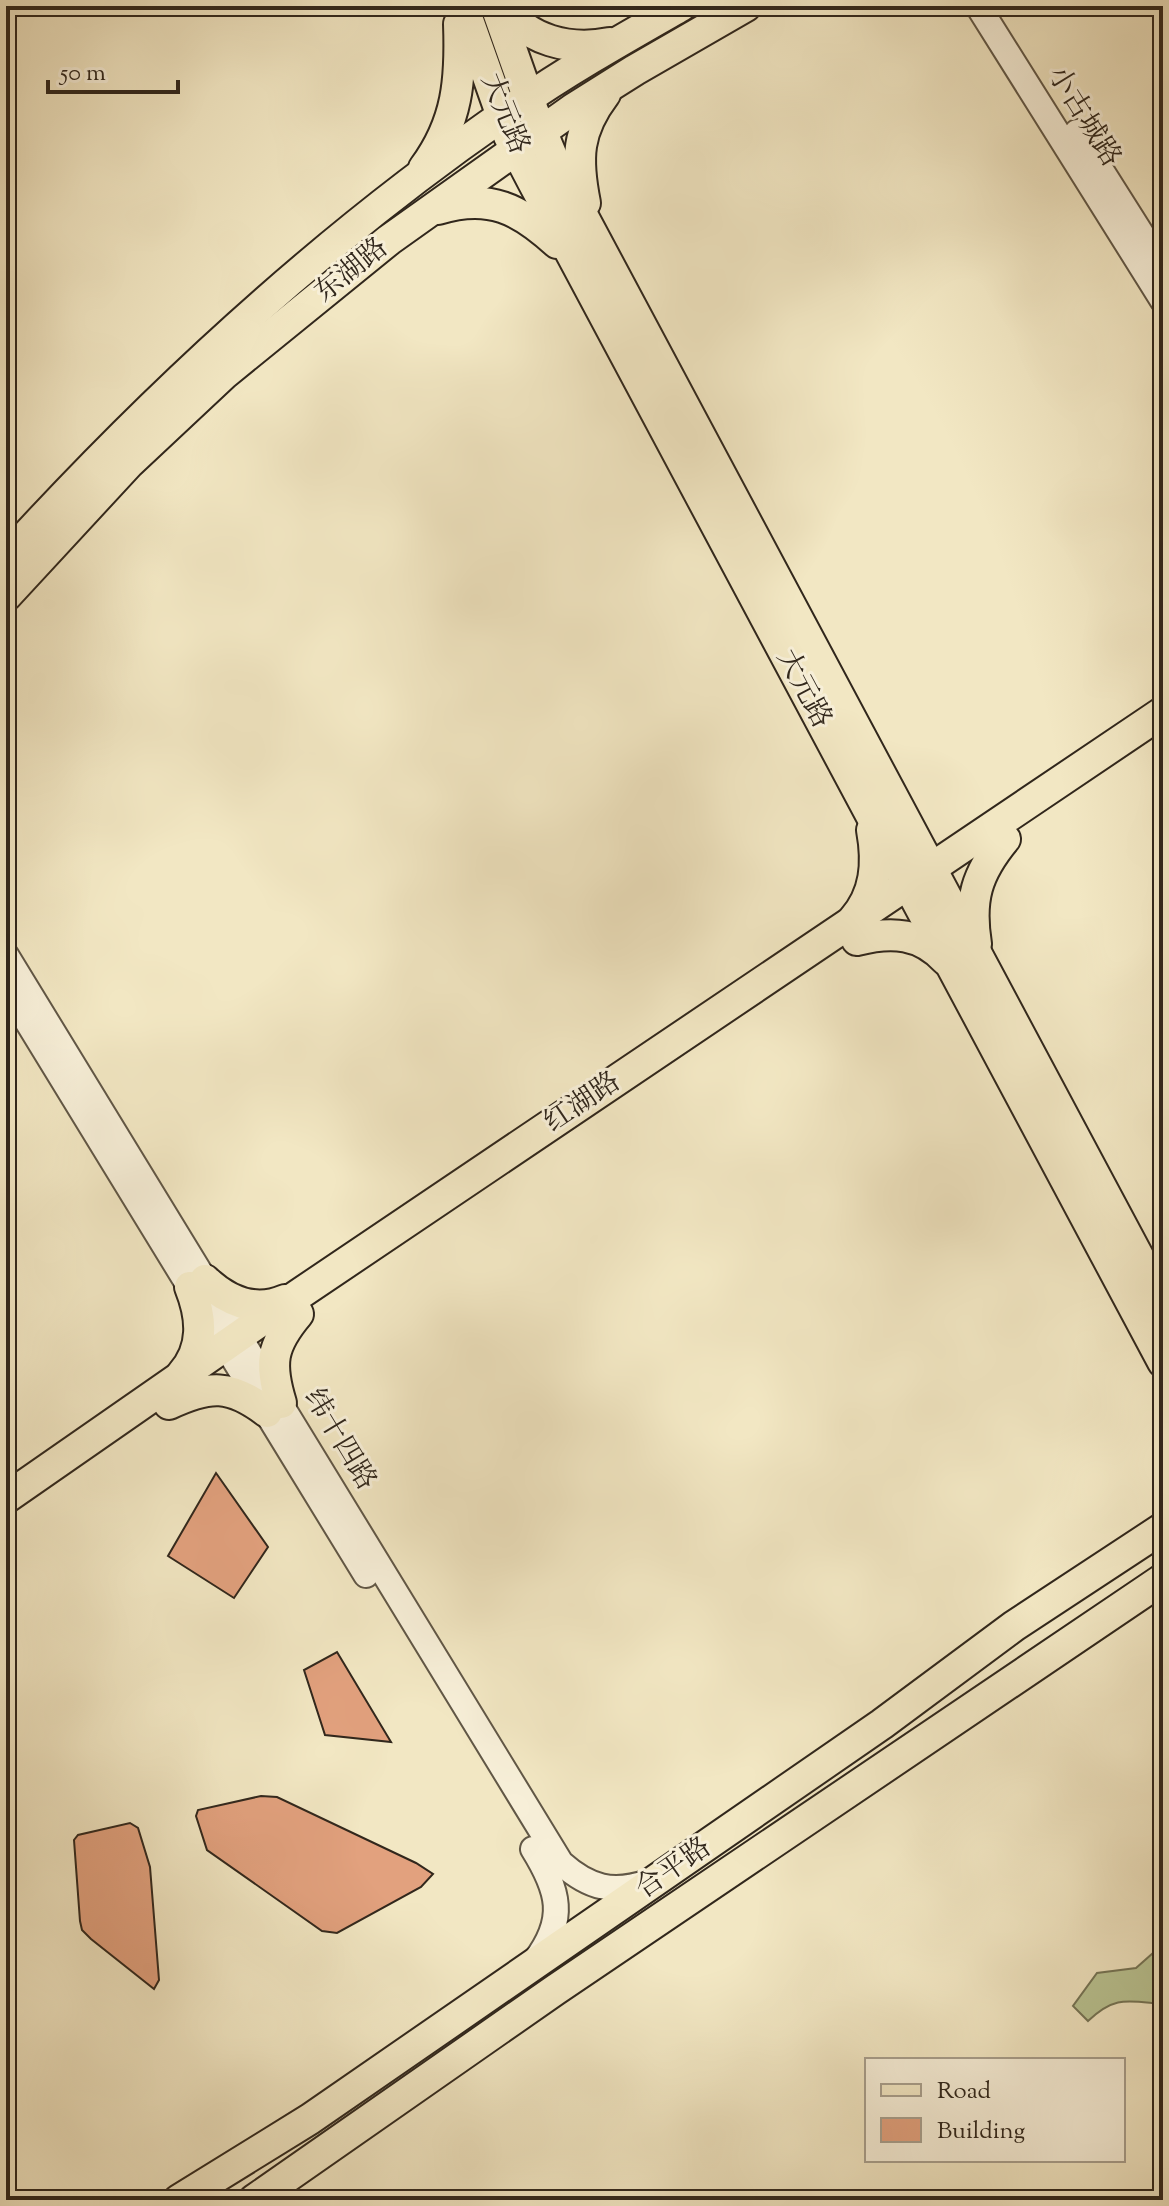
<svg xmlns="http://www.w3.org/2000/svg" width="1169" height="2206" viewBox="0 0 1169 2206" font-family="'Sorts Mill Goudy','Noto Serif SC',serif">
  <rect width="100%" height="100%" fill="#f2e7c3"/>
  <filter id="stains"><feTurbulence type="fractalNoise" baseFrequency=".0025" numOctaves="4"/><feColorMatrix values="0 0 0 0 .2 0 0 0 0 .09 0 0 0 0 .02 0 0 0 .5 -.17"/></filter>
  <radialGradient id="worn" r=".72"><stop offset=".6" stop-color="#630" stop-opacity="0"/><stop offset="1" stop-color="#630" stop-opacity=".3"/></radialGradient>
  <path fill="#bac594" stroke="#767658" stroke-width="2" d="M1163 1927V2004C1128 2001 1115 1995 1088 2021L1073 2006 1097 1973 1136 1968 1162 1945 1155 1933Z"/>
  <g fill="#e2a17e" stroke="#31271c" stroke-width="2">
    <polygon points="216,1473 268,1547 234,1598 168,1556"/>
    <polygon points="337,1652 391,1742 325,1735 304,1670"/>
    <polygon points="261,1796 277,1797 416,1863 433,1874 421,1887 337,1933 322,1931 207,1850 196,1816 198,1810"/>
    <polygon points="130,1823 138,1828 150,1867 159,1980 154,1989 91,1939 82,1930 80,1921 74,1840 78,1835"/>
  </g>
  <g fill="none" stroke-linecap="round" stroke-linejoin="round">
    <g stroke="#615746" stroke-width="28">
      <g id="minor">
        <polyline points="978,6 1163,301"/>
        <polyline points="1077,132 1163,268"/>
        <path d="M6 955 561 1863C589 1888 613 1894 648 1882"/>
        <polyline points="6,987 366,1575"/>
        <path d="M533 1849C559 1891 567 1919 535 1961"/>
      </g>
    </g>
    <g stroke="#31271c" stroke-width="34">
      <g id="major">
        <polyline points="463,6 509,136 533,182 1163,1362"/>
        <polyline points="496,6 533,111 556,166 1163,1303"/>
        <path d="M503 6C527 41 570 51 610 43"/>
        <path d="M424 168C458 122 461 79 459 24"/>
        <path d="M585 203C576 158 577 131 605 94"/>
        <path d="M438 209C489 193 520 209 557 243"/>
        <path d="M6 558C158 391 328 235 515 107 568 70 625 38 681 6"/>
        <polyline points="6,596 129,463 224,374 389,240 573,109 635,70 746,6"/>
        <path d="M853 920C876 894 878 863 872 830"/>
        <path d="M857 940C892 931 921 933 946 960"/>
        <path d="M976 944C969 900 976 874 1005 839"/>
        <path d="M205 1280C227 1301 255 1313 285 1300"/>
        <path d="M182 1374C205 1348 202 1317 190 1287"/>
        <path d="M281 1403C269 1364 271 1346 298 1314"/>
        <path d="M169 1404C210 1385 230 1384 267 1412"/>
        <polyline points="6,1498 298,1295 1163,712"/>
        <polyline points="179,2200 310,2119 882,1724 1014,1626 1163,1528"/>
        <polyline points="254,2200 555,1990 1163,1579"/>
      </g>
    </g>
    <use href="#minor" stroke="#f7efd8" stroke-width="24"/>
    <use href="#major" stroke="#f2e7c3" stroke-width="30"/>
  </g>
  <g text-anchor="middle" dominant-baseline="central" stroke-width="6" stroke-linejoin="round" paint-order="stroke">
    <g font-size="28" fill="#31271c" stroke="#f7efd8">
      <text transform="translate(504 114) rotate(68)">大元路</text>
      <text transform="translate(1083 117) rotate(58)">小古城路</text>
      <text transform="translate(352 271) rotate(-39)">东湖路</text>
      <text transform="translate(803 689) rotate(62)">大元路</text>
      <text transform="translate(583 1103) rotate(-34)">红湖路</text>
      <text transform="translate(339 1440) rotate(59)">纬十四路</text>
      <text transform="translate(674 1869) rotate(-35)">合平路</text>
    </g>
  </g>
  <rect width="1169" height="2206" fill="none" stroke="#f2e7c3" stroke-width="32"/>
  <rect x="8" y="8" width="1153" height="2190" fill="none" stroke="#31271c" stroke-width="4"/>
  <rect x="16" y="16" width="1137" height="2174" fill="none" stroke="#31271c" stroke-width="2"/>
  <rect x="865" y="2058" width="260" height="104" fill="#f7efd8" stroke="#a89f8d" stroke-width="2"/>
  <rect x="881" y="2084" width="40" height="12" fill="#f2e7c3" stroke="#a89f8d" stroke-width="2"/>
  <text x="937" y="2098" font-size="24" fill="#31271c">Road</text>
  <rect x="881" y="2118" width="40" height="24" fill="#e2a17e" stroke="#a89f8d" stroke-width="2"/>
  <text x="937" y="2138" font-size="24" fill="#31271c">Building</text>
  <path d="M48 80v12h130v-12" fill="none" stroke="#31271c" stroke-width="4"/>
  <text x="60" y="80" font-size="24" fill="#31271c" stroke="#f7efd8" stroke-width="6" paint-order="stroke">50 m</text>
  <rect width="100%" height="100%" filter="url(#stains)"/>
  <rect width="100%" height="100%" fill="url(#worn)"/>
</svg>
